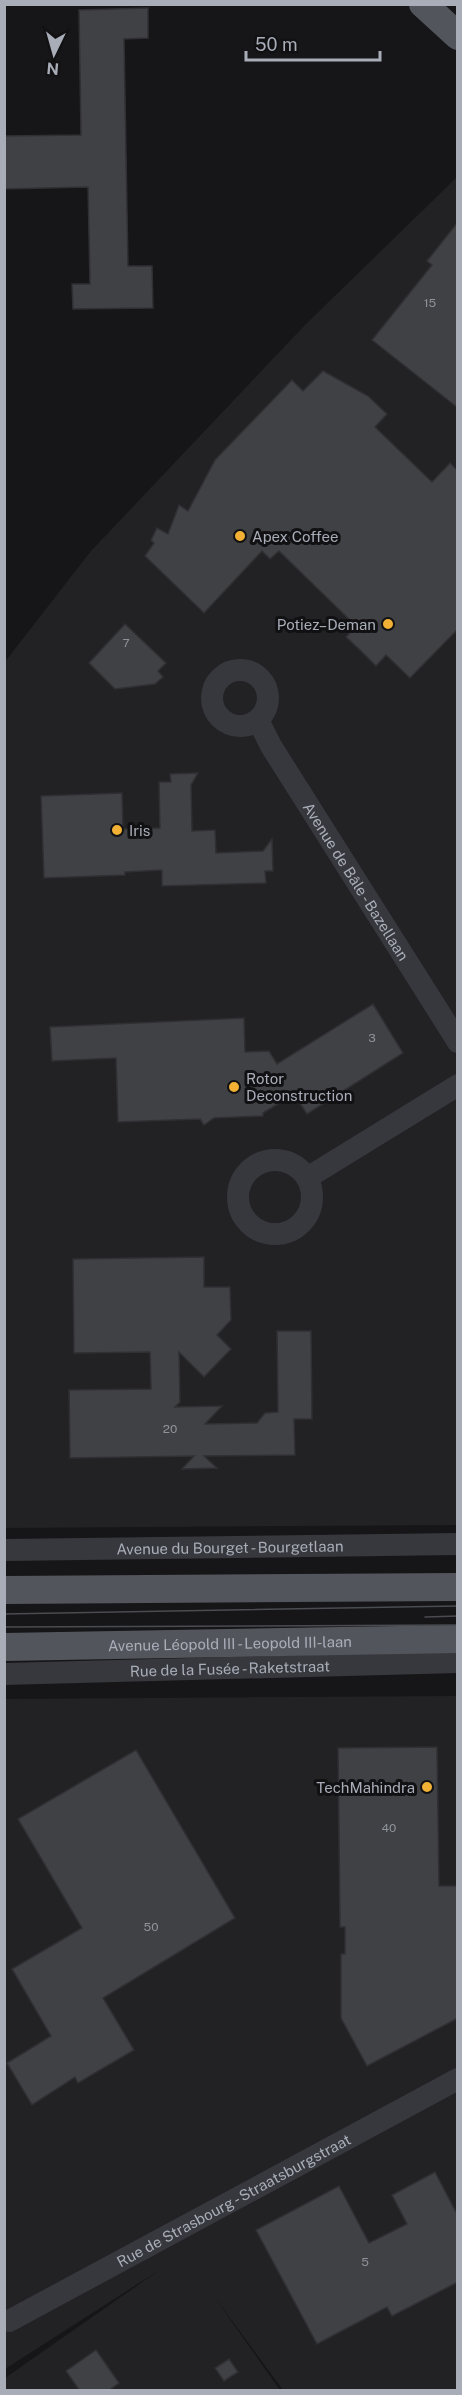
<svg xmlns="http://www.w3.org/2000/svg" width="462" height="2395" viewBox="0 0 462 2395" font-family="'Public Sans',sans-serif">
  <rect width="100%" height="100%" fill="#161618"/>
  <g fill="#222225">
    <polygon points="457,177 457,1525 5,1528 4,663 91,551 305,325"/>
    <polygon points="457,1696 457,2390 283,2390 213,2295 280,2390 5,2390 5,2378 161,2269 5,2369 5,1699"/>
  </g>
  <g fill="#404145" stroke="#303034" stroke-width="1.5">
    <polygon points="148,8 148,38 124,39 128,266 152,266 153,308 73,309 72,284 90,284 88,187 4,189 4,136 81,135 79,10"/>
    <polygon points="458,222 458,408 372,340 432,265 427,261"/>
    <polygon points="323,371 368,396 387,414 375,427 432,482 450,463 458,471 458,629 410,678 386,655 376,666 359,649 346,637 356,626 279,551 270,559 262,551 204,613 145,556 154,543 151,540 157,528 168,534 179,505 188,511 215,460 292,380 303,391"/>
    <polygon points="125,624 166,663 158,671 163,677 155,684 115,689 89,663"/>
    <polygon points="198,773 191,785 192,831 215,830 216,853 263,851 272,839 273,871 265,871 266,883 162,886 162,870 125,872 125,875 44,878 41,796 122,793 123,829 160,828 159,782 171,782 170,774"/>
    <polygon points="373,1004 403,1053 307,1114 294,1094 263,1113 263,1116 214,1118 204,1125 200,1119 118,1122 116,1058 52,1061 50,1027 244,1018 245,1052 269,1051 277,1064"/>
    <polygon points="204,1257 204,1287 230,1287 231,1320 217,1335 231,1349 204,1377 179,1352 180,1402 175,1407 222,1406 205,1424 257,1423 265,1413 278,1412 277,1331 311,1331 312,1419 294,1419 295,1455 204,1456 217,1468 182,1469 194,1456 70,1458 69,1390 151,1389 150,1352 74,1353 73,1259"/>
    <polygon points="437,1747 439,1886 458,1886 458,2018 367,2066 341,2018 341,1954 345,1954 345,1927 340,1927 338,1748"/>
    <polygon points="136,1750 235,1918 103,1998 134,2050 78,2083 75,2077 32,2105 7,2063 51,2036 12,1969 82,1928 18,1819"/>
    <polygon points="435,2172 458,2216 458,2282 392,2316 387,2307 317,2344 256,2230 339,2186 369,2243 407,2224 392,2195"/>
    <polygon points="96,2350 119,2383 108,2391 80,2391 66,2371"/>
    <polygon points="229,2359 238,2372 224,2381 215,2368"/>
  </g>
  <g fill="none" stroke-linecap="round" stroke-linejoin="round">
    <g stroke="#37383d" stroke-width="22">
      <circle cx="240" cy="698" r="28"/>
      <path id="s1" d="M258 720 271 746 458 1042"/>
      <circle cx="275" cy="1197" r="37"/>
      <polyline points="307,1178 458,1085"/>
      <path id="s2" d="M4 1550 458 1544"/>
      <path id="s3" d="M4 1674 458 1662"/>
      <path id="s4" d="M9 2321 458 2079"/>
    </g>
    <g stroke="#53555c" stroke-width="28">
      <polyline points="423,4 458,36"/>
      <polyline points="4,1590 458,1587"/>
      <path id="s5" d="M4 1647 458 1639"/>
    </g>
    <g stroke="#4a4c52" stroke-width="1.5">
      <polyline points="4,1614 458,1606"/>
      <polyline points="425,1617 458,1616"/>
      <polyline points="4,1627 458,1625"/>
    </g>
  </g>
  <g fill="#f2b134" stroke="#111113" stroke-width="2">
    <circle cx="240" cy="536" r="6"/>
    <circle cx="388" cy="624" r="6"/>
    <circle cx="117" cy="830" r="6"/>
    <circle cx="234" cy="1087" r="6"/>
    <circle cx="427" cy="1787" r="6"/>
  </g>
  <g text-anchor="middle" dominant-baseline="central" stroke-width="6" stroke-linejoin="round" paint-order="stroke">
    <g font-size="12" fill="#8e929b">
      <text x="430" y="303">15</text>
      <text x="126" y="643">7</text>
      <text x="372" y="1038">3</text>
      <text x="170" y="1429">20</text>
      <text x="389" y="1828">40</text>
      <text x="151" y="1927">50</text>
      <text x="365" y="2262">5</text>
    </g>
    <g font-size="15" fill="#a8adb8" stroke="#111113" text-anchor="start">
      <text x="252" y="536">Apex Coffee</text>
      <text x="376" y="624" text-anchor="end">Potiez–Deman</text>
      <text x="129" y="830">Iris</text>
      <text x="246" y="1078">Rotor<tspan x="246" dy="17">Deconstruction</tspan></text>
      <text x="415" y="1787" text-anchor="end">TechMahindra</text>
    </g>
    <g font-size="15" fill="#a8adb8" stroke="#111113">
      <text stroke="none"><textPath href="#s1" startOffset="189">Avenue de Bâle - Bazellaan</textPath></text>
      <text stroke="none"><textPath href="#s2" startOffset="226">Avenue du Bourget - Bourgetlaan</textPath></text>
      <text stroke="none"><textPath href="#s5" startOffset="226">Avenue Léopold III - Leopold III-laan</textPath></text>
      <text stroke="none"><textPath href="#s3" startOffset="226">Rue de la Fusée - Raketstraat</textPath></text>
      <text stroke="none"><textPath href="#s4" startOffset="255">Rue de Strasbourg - Straatsburgstraat</textPath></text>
    </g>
  </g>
  <rect width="462" height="2395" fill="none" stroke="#a8adb8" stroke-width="12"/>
  <g transform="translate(54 54) rotate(185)" stroke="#111113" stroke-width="4.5" paint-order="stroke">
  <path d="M0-4.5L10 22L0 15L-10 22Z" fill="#a8adb8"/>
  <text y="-9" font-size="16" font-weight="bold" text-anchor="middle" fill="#a8adb8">N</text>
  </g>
  <path d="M246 51v9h134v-9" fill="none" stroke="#a8adb8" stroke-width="3"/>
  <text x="255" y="51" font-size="18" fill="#a8adb8" stroke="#111113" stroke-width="4.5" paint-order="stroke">50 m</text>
</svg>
